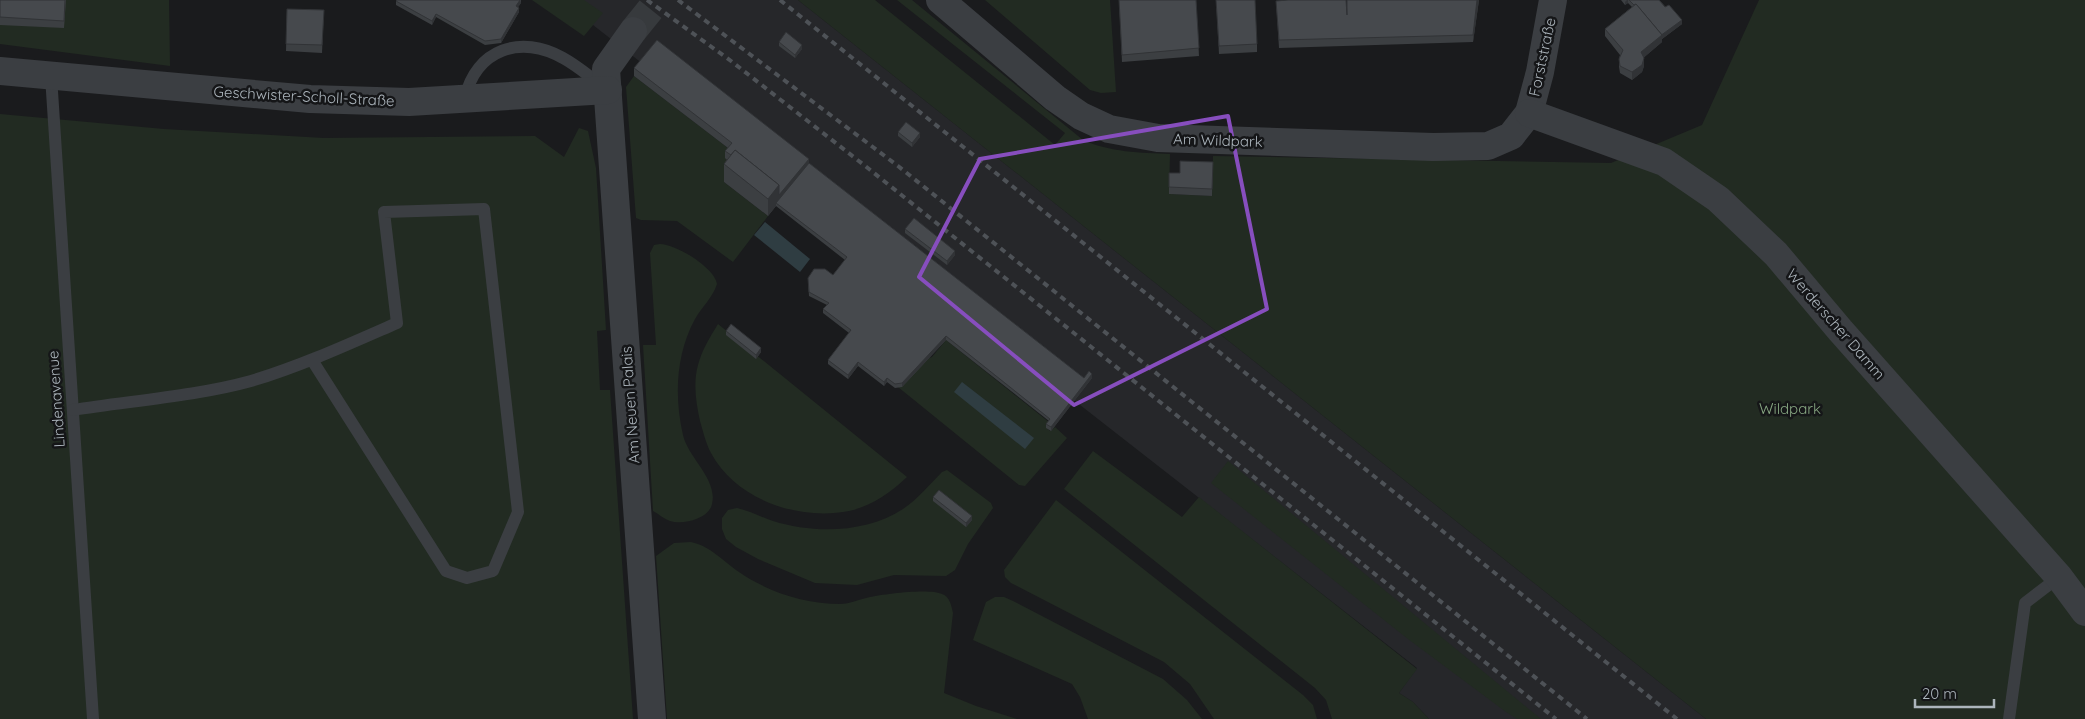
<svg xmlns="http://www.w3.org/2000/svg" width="2085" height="719" viewBox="0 0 2085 719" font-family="Quicksand,sans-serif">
  <rect width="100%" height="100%" fill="#1a1b1d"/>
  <polygon fill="#26272a" points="561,0 798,0 1706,719 1429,719 1413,702 1399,693 1417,668"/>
  <g fill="#222b22">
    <polygon points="0,0 169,0 170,66 0,44"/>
    <polygon points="532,0 584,0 603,13 584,36"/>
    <path d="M798 0H875L1055 145 1065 133 897 0H912L1083 140C1109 152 1141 153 1170 154L1169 194 1212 196 1213 156 1611 163 1702 125 1759 0H2085V719H1706Z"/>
    <polygon points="985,0 1110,0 1116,92 1101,93 1090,90"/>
    <polygon points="634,76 732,151 726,159 735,167 724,182 768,216 733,262 677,221 641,220 636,218 626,87"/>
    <polygon points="0,114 164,129 324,138 535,136 564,157 579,128 588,131 596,168 606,330 597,331 600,390 610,390 633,719 0,719"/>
    <path d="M660 244C676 244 715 268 717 284 713 297 702 307 695 319 676 354 674 396 683 435 688 458 718 479 712 504 709 519 683 525 670 521 664 519 659 514 653 511L643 345H656L650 253 654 245Z"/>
    <path d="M718 324 907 477C890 493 872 506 849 511 799 521 736 500 711 453 706 444 703 431 700 421 696 403 693 383 698 365 702 350 710 337 718 324Z"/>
    <polygon points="946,340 1050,423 1047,428 1050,431 1055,427 1067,438 1025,486 1019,485 898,387 926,359 932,357"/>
    <polygon points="1093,451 1182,517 1199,497 1417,669 1399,693 1413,702 1429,719 1332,719 1326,700 1315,688 1064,489"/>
    <polygon points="1228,461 1541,719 1517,719 1506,712 1408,639 1211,483"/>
    <path d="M947 470 991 503 993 508 968 544 955 570 946 576 894 575 857 585 815 583 758 559 736 547 726 539 722 529V518L728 510 737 508C750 511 761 517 773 521 815 534 866 533 903 509 918 499 930 484 942 472Z"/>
    <polygon points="1056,500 1303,695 1313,705 1317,719 1214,719 1190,684 1164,662 1011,583 1005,577 1004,570"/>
    <path d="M691 542C710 546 723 561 739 572 768 592 805 604 840 604 850 604 860 599 870 597 884 594 930 588 942 594 950 597 951 605 953 613L944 693 976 706 1017 719H667L656 556 674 543Z"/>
    <polygon points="995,597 1004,597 1013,601 1163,679 1187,700 1202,719 1088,719 1080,697 1072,684 973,640 986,602"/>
  </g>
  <g fill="#2f3d42">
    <polygon points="765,222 810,259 800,272 754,235"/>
    <polygon points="962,382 1034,438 1025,449 954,392"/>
  </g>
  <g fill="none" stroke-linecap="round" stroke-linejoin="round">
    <polyline stroke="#373a3d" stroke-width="28" stroke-dasharray="28 14" stroke-linecap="butt" points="633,31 658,0"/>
    <g stroke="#3b3e42" stroke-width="12">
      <polyline points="51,76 93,719"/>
      <path d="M465 98C476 49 521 34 563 58 578 66 591 78 604 87"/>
      <path d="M73 410C129 401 197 396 251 381 301 366 349 344 397 323L384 212 484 209 518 512 493 571 467 578 446 571 312 360"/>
      <polyline points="2009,719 2025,603 2059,577"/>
    </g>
    <g stroke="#3b3e42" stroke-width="28">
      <polyline points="940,0 1055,98 1081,116 1109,129 1158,138 1433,147 1488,146 1511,136 1529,113 1540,72 1553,0"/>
      <polyline points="633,31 606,69 652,719"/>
      <polyline points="0,71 310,99 409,102 608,90"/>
      <polyline points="1529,113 1664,162 1718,199 1776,254 1840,330 2059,577 2085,612"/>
    </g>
    <g stroke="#4e5257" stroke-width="4" stroke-dasharray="6 5" stroke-linecap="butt">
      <polyline points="647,0 731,61 869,169 1556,719"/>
      <polyline points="678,0 898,166 1587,719"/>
      <polyline points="780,0 1677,719"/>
    </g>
  </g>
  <g fill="#3c3f42">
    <polygon points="0,0 66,0 64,28 0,25"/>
    <polygon points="521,0 521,3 518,7 519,12 501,43 485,45 436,17 432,25 396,5 396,1"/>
    <polygon points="1119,0 1196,0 1199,56 1122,62"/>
    <polygon points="1216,0 1257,44 1257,52 1219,54"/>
    <polygon points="1479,0 1473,42 1279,48 1276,1 1347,14"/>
    <polygon points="1621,0 1659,0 1682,24 1662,39 1662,42 1643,58 1644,66 1642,72 1632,80 1620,73 1619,67 1619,59 1620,55 1605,36 1605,29 1632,7 1628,3 1625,5"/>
    <polygon points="287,9 324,10 322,53 286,51"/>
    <polygon points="779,42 802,49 795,58 779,46"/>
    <polygon points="634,68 809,163 1084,378 1092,378 1051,431 1046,428 1046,424 1049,421 946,340 902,387 895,388 887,382 884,386 858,366 848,379 828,364 828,360 849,333 823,313 823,309 827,305 809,296 808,282 808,278 833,275 845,260 776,206 768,216 724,182 724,164 727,160 725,158 725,151 728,148 634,76"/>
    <polygon points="898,132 920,137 912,147 898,136"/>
    <polygon points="1213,162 1212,196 1169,194 1169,173 1180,173"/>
    <polygon points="905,229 955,255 947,265 905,233"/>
    <polygon points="726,331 761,352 756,359 726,335"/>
    <polygon points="933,497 972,520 966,527 933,501"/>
  </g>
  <g fill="#313336">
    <polygon points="520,0 521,3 516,10 516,6"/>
    <polygon points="1477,0 1479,0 1473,42 1473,35"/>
    <polygon points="1627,0 1628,0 1628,3 1625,5 1625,2"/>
    <polygon points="519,8 519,12 501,43 501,39"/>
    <polygon points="436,14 436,17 432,25 432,21"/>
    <polygon points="1682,20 1682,24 1662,39 1662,42 1641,60 1641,52 1662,35"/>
    <polygon points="802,45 802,49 795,58 795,55"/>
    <polygon points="1644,58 1644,66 1642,72 1632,80 1632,72"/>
    <polygon points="920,133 920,137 912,147 912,143"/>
    <polygon points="809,159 809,166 776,203 776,206 768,216 768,199 779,185"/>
    <polygon points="955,251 955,255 947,265 947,261"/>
    <polygon points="946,336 946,340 902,387 902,383"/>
    <polygon points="761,348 761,352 756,359 756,355"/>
    <polygon points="858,362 858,366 848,379 848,375"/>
    <polygon points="1092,374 1092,378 1051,431 1051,427"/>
    <polygon points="887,378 887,382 884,386 884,382"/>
    <polygon points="972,516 972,520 966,527 966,523"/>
  </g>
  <g fill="#46494d" stroke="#313336">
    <polygon points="0,0 65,0 64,21 0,17"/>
    <polygon points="397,0 520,0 516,6 519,8 501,39 485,41 436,14 432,21 396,1"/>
    <polygon points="1119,0 1196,0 1199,48 1122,55"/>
    <polygon points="1216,0 1255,0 1257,44 1219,46"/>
    <polygon points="1288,0 1346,0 1347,15 1347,0 1477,0 1473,35 1279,40 1276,1"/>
    <polygon points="1629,0 1659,0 1665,7 1669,5 1682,20 1660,36 1662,35 1636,4 1634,5"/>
    <polygon points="1636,4 1662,35 1641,52 1644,58 1642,65 1632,72 1620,66 1619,59 1623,50 1605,29"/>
    <polygon points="287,9 324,10 322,45 286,44"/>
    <polygon points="786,32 802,45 795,55 779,42"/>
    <polygon points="657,40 809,159 779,195 779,185 735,150 731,155 725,151 732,143 634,68"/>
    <polygon points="906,122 920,133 912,143 898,132"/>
    <polygon points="735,150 779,185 768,199 724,164"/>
    <polygon points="1180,161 1213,162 1212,189 1169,187 1169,173 1180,173"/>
    <polygon points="809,163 1084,378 1089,371 1092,374 1051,427 1046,424 1050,419 946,336 902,383 895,384 887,378 884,382 858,362 848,375 828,360 851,330 823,309 829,303 809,292 808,278 814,269 825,269 833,275 847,257 776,203"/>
    <polygon points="914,218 955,251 947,261 905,229"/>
    <polygon points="731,324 761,348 756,355 726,331"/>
    <polygon points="939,490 972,516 966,523 933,497"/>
  </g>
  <path fill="none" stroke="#874ebe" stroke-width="4" stroke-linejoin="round" d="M1228 116 1267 309 1074 405 919 277 980 159Z"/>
  <g text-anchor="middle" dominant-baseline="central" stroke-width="5" stroke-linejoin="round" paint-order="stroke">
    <g font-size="15" fill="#acb5bc" stroke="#151618">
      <text transform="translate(1542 57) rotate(-78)">Forststraße</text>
      <text transform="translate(304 96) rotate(3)">Geschwister-Scholl-Straße</text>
      <text transform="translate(1218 140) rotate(2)">Am Wildpark</text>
      <text transform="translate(1836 324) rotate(49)">Werderscher Damm</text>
      <text transform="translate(56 399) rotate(-94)">Lindenavenue</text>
      <text transform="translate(630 405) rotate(-94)">Am Neuen Palais</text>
    </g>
    <g font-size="15" fill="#88a883" stroke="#151618">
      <text x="1790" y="408">Wildpark</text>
    </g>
  </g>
  <path d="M1915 699v8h79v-8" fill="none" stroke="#acb5bc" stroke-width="2.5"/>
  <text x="1922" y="699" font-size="15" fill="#acb5bc" stroke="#151618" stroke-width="4" paint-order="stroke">20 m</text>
</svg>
